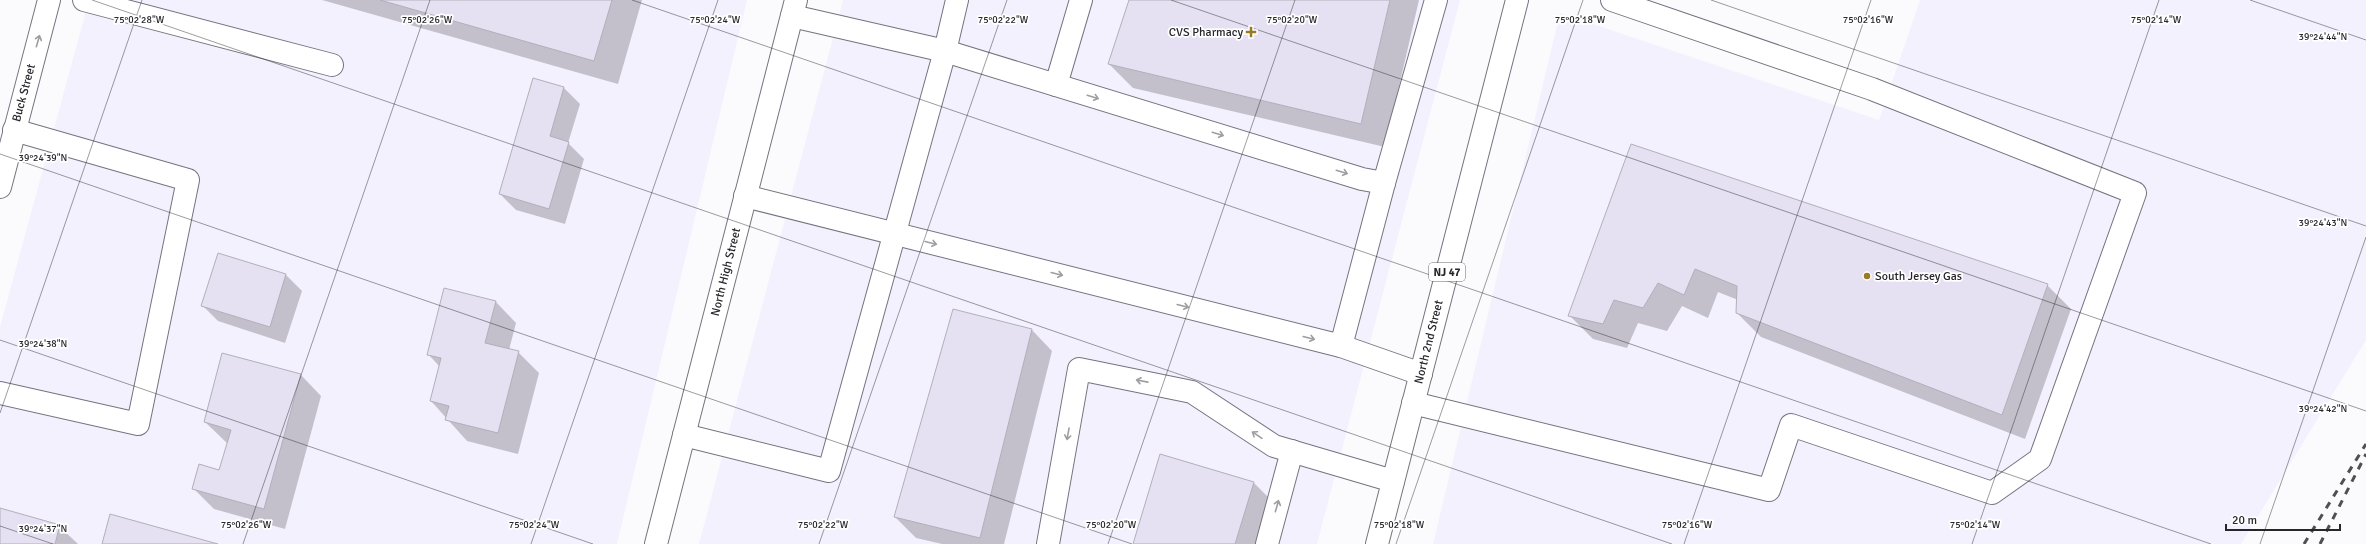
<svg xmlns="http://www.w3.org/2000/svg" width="2366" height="544" viewBox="0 0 2366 544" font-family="Signika,sans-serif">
  <rect width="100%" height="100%" fill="#fbfafd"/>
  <g fill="#f4f1fe">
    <polygon points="89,0 747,0 617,544 0,544 0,327"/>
    <polygon points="843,0 1460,0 1317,544 699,544"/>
    <polygon points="1920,0 2366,0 2366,340 2241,544 1433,544 1560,13 1879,120"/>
  </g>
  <g fill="#0003">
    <polygon points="322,0 642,0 618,84"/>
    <polygon points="1130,0 1419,0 1385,147 1133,88 1109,64"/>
    <polygon points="533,79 564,88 580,104 568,143 584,159 565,224 516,210 500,194"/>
    <polygon points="1631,145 2047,285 2071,309 2025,439 1761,337 1737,313 1738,300 1718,292 1708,318 1682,306 1667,331 1638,323 1627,348 1593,339 1570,316"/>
    <polygon points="218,254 286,275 302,291 285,343 218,321 202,305"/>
    <polygon points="496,302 516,323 509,350 518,352 539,373 518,454 467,441 431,401 440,367 428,354"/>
    <polygon points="1032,330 1052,351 1004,544 942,544 916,538 895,517"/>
    <polygon points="301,375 321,396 285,529 214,509 193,488 220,471 228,444 205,422"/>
    <polygon points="1253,482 1274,503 1262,544 1134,544"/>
    <polygon points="0,509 59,526 78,544 0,544"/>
  </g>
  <g fill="#e5e0f2" stroke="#b2afbb">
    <polygon points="380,0 612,0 594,61"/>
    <polygon points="1129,0 1390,0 1361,124 1108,64"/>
    <polygon points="533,78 564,87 550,136 569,142 549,209 499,194"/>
    <polygon points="1631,144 2048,284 2002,415 1736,313 1737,286 1695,269 1684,295 1658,283 1643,308 1614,300 1603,324 1568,316"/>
    <polygon points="218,253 286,274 270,327 201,306"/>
    <polygon points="444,288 496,301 485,343 519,351 498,433 445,420 449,406 430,401 441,358 427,355"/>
    <polygon points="953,309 1032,329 980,538 894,517"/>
    <polygon points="222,353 301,374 264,509 192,489 199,464 219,470 231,430 204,422"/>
    <polygon points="1160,454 1254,482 1235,544 1133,544"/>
    <polygon points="0,508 60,525 55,544 0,544"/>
    <polygon points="110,514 218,544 102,544"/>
  </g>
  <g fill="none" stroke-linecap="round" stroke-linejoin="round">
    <g stroke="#76737f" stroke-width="24">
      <g id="service">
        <polyline points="84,0 332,65"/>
        <polyline points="792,16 945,51 957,0"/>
        <polyline points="1056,85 1081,0"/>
        <polyline points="745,196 1341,346 1421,374"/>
        <polyline points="1341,346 1384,183 1436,0"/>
        <polyline points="0,393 138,424 188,180 14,130"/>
        <polyline points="1413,403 1769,490 1791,425 1992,493 2040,459 2135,193 1872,89 1612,0"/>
        <polyline points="684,435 829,471 945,51 1362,179 1384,183"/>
        <polyline points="1048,544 1079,369 1192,392 1274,446 1393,481"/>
        <polyline points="1267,544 1292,451"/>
      </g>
    </g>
    <g stroke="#76737f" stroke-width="24">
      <polyline id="minor" points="0,187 49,0"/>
    </g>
    <g stroke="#76737f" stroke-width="24">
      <polyline id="tertiary" points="656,544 796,0"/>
    </g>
    <g stroke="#76737f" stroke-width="24">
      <polyline id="primary" points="1377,544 1517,0"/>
    </g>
    <use href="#service" stroke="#fff" stroke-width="22"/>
    <use href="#minor" stroke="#fff" stroke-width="22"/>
    <use href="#tertiary" stroke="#fff" stroke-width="22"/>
    <use href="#primary" stroke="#fff" stroke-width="22"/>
    <g stroke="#504f53" stroke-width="3" stroke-dasharray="7 7" stroke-linecap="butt">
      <polyline points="2304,544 2366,444"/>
      <polyline points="2320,544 2366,454"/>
    </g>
  </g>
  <defs><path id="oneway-shaft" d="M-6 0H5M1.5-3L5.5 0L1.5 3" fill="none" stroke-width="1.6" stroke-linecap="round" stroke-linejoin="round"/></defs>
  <g stroke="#9e9da0">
    <use href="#oneway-shaft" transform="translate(38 41) rotate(-74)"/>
    <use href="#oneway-shaft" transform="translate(1093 97) rotate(17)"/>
    <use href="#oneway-shaft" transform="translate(1218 134) rotate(17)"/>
    <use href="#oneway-shaft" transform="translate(1342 172) rotate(17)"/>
    <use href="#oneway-shaft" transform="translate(931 243) rotate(14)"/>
    <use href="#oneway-shaft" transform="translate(1057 274) rotate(14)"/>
    <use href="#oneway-shaft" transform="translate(1183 306) rotate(14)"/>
    <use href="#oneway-shaft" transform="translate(1309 338) rotate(14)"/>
    <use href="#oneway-shaft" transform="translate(1142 381) rotate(-169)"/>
    <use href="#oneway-shaft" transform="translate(1068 434) rotate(100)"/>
    <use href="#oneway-shaft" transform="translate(1257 435) rotate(-146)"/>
    <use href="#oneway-shaft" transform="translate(1277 506) rotate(-74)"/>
  </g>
  <path fill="none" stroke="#27262b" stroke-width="1" stroke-opacity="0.45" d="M92 0 1672 544M632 0 2211 544M1171 0 2366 411M1711 0 2366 226M2250 0 2366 40M0 154 1132 544M0 340 593 544M0 413 142 0M0 526 53 544M243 544 430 0M531 544 718 0M819 544 1007 0M1108 544 1295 0M1396 544 1583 0M1684 544 1871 0M1972 544 2159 0M2260 544 2366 237"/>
  <g fill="#9b7a24" stroke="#fff" stroke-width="1.5">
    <path d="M1249 26h4v4h4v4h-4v4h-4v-4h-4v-4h4z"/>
    <circle cx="1867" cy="276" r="4"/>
  </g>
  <g text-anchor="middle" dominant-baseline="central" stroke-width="3.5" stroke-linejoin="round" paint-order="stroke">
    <rect fill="#fff" stroke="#68676b" stroke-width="1" x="1429" y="263" width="36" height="18" rx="3"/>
    <g font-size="11" font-weight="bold" fill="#27262b">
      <text x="1447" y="272">NJ 47</text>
    </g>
    <g font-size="12" fill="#27262b" stroke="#fff" text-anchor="end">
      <text x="1243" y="32">CVS Pharmacy</text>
      <text x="1875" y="276" text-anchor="start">South Jersey Gas</text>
    </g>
    <g font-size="12" fill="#27262b" stroke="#fff">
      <text transform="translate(24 93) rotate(-75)">Buck Street</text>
      <text transform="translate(726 272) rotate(-76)">North High Street</text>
      <text transform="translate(1429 342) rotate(-76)">North 2nd Street</text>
    </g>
  </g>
  <g font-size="10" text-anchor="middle" fill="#27262b" stroke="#fff" stroke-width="3.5" stroke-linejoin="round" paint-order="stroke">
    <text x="139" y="23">75°02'28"W</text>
    <text x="1580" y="23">75°02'18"W</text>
    <text x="2156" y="23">75°02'14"W</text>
    <text x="427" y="23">75°02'26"W</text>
    <text x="715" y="23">75°02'24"W</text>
    <text x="1003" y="23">75°02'22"W</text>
    <text x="1292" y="23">75°02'20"W</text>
    <text x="1868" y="23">75°02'16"W</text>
    <text x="2323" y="40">39°24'44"N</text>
    <text x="43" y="161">39°24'39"N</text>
    <text x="2323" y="226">39°24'43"N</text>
    <text x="43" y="347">39°24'38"N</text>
    <text x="2323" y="412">39°24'42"N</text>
    <text x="246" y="528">75°02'26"W</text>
    <text x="534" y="528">75°02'24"W</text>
    <text x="823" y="528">75°02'22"W</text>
    <text x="1111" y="528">75°02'20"W</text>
    <text x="1399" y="528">75°02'18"W</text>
    <text x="1687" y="528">75°02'16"W</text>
    <text x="1975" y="528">75°02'14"W</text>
    <text x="43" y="532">39°24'37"N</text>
  </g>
  <path d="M2226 524v6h114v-6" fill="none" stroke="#27262b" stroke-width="2"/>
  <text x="2232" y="524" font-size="12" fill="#27262b" stroke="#ffffff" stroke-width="3" paint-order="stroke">20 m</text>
</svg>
